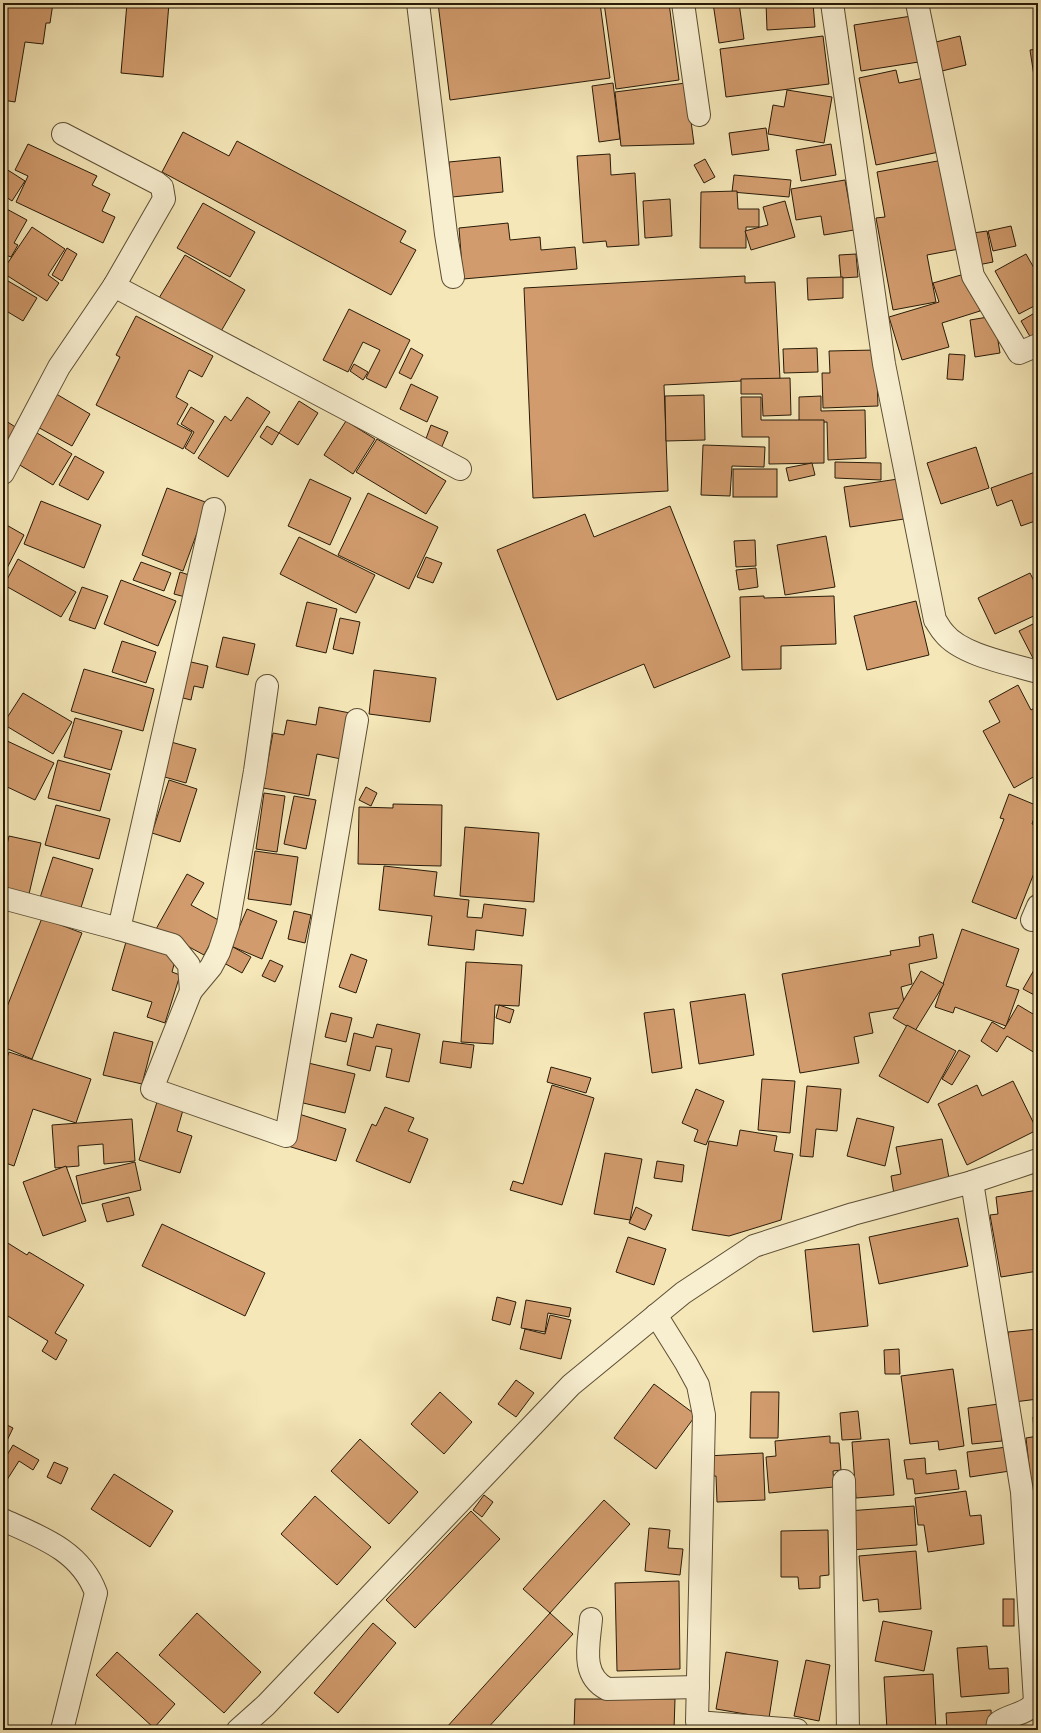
<svg xmlns="http://www.w3.org/2000/svg" width="1041" height="1733" viewBox="0 0 1041 1733" font-family="Cardo,serif">
  <rect width="100%" height="100%" fill="#f5e7b8"/>
  <filter id="stains"><feTurbulence type="fractalNoise" baseFrequency=".005" numOctaves="4"/><feColorMatrix values="0 0 0 0 .2 0 0 0 0 .09 0 0 0 0 .02 0 0 0 .5 -.17"/></filter>
  <radialGradient id="worn" r=".72"><stop offset=".6" stop-color="#630" stop-opacity="0"/><stop offset="1" stop-color="#630" stop-opacity=".3"/></radialGradient>
  <g fill="#d19b6d" stroke="#291b08">
    <polygon points="3,3 53,3 50,23 46,23 43,44 25,42 15,102 3,100"/>
    <polygon points="127,3 169,3 163,77 121,73"/>
    <polygon points="438,3 600,3 610,78 450,100"/>
    <polygon points="604,3 669,3 679,80 616,89"/>
    <polygon points="713,3 739,3 744,39 719,43"/>
    <polygon points="766,3 813,3 815,27 767,30"/>
    <polygon points="918,15 925,61 861,71 854,25"/>
    <polygon points="823,36 829,84 726,97 720,49"/>
    <polygon points="960,36 966,65 942,71 936,42"/>
    <polygon points="1038,49 1038,89 1036,89 1030,50"/>
    <polygon points="896,70 899,83 924,78 939,152 876,165 859,78"/>
    <polygon points="613,83 620,139 599,142 592,86"/>
    <polygon points="686,83 694,144 621,146 615,92"/>
    <polygon points="787,90 832,97 824,143 768,134 773,105 784,107"/>
    <polygon points="766,128 769,150 732,155 729,133"/>
    <polygon points="183,132 229,156 237,141 406,231 400,242 416,250 391,295 162,172"/>
    <polygon points="28,144 97,176 92,185 110,194 102,211 115,217 103,243 16,202 28,176 15,170"/>
    <polygon points="831,144 836,175 801,181 796,150"/>
    <polygon points="610,154 611,175 635,173 639,245 607,247 606,241 583,243 577,156"/>
    <polygon points="500,157 503,192 452,197 449,162"/>
    <polygon points="705,159 715,177 704,183 694,165"/>
    <polygon points="943,160 959,249 927,255 936,302 893,310 876,218 885,217 877,172"/>
    <polygon points="3,167 25,181 12,201 3,195"/>
    <polygon points="734,175 791,180 789,197 732,192"/>
    <polygon points="845,180 854,230 824,235 821,216 796,220 791,189"/>
    <polygon points="737,191 738,209 759,209 759,227 746,227 746,248 700,248 701,192"/>
    <polygon points="670,199 672,236 645,238 643,201"/>
    <polygon points="785,201 795,237 751,250 745,231 768,225 763,207"/>
    <polygon points="203,203 255,232 230,277 177,248"/>
    <polygon points="3,207 27,220 14,243 18,245 11,257 3,254"/>
    <polygon points="508,223 510,240 540,237 541,250 575,247 577,269 463,279 459,228"/>
    <polygon points="1011,226 1016,246 993,251 988,231"/>
    <polygon points="32,227 65,249 48,275 59,283 47,301 3,273 3,270"/>
    <polygon points="987,231 993,262 978,265 973,233"/>
    <polygon points="67,248 77,254 62,281 52,275"/>
    <polygon points="856,254 858,277 841,278 839,255"/>
    <polygon points="1026,254 1038,275 1038,304 1019,314 995,271"/>
    <polygon points="185,255 245,290 220,333 159,298"/>
    <polygon points="968,273 980,311 942,323 949,347 902,360 889,317 939,302 933,283"/>
    <polygon points="745,276 745,283 775,282 780,379 664,385 668,491 533,498 524,288"/>
    <polygon points="843,277 843,298 808,300 807,278"/>
    <polygon points="3,278 37,298 23,321 3,309"/>
    <polygon points="349,309 410,340 386,388 366,378 380,350 363,342 348,372 323,360"/>
    <polygon points="1038,311 1038,337 1032,340 1021,321"/>
    <polygon points="136,316 213,356 202,377 189,370 176,397 188,404 177,424 192,432 183,449 96,405 120,357 116,355"/>
    <polygon points="994,316 1000,353 975,357 970,320"/>
    <polygon points="411,348 423,355 411,379 399,373"/>
    <polygon points="817,348 818,372 784,373 783,349"/>
    <polygon points="876,350 878,406 823,408 822,373 830,373 829,351"/>
    <polygon points="949,354 965,355 963,380 947,379"/>
    <polygon points="354,364 368,372 363,380 350,371"/>
    <polygon points="790,378 791,415 763,416 762,394 741,394 741,379"/>
    <polygon points="411,384 438,397 427,422 400,409"/>
    <polygon points="53,392 90,414 72,446 34,425"/>
    <polygon points="704,395 705,440 666,441 665,396"/>
    <polygon points="821,396 821,411 865,410 866,458 828,460 827,422 799,423 799,397"/>
    <polygon points="247,397 270,412 228,477 198,458 225,416 231,421"/>
    <polygon points="741,397 761,397 761,420 824,420 824,463 769,464 769,437 742,437"/>
    <polygon points="299,401 318,413 298,445 279,433"/>
    <polygon points="191,407 214,421 194,454 185,448 194,432 181,424"/>
    <polygon points="3,419 20,430 3,457"/>
    <polygon points="346,421 375,439 353,474 324,455"/>
    <polygon points="431,425 448,432 440,451 424,444"/>
    <polygon points="267,426 279,433 272,445 260,437"/>
    <polygon points="32,430 72,454 53,485 13,461"/>
    <polygon points="377,439 446,481 426,514 356,472"/>
    <polygon points="703,445 765,447 764,467 732,466 730,496 701,495"/>
    <polygon points="976,447 989,488 941,504 927,463"/>
    <polygon points="75,456 104,472 88,500 59,485"/>
    <polygon points="835,462 881,463 881,480 835,478"/>
    <polygon points="812,463 815,475 789,481 786,468"/>
    <rect x="733" y="469" width="44" height="28"/>
    <polygon points="1038,471 1038,520 1021,526 1012,500 997,506 991,488"/>
    <polygon points="310,479 351,498 330,545 288,526"/>
    <polygon points="898,479 904,519 850,527 844,487"/>
    <polygon points="167,488 208,503 183,571 142,555"/>
    <polygon points="368,493 438,527 409,589 338,555"/>
    <polygon points="41,501 101,525 84,568 24,544"/>
    <polygon points="670,506 730,657 654,688 644,664 557,700 497,550 585,514 594,537"/>
    <polygon points="3,523 24,535 3,576"/>
    <polygon points="826,536 835,587 785,595 777,545"/>
    <polygon points="299,537 375,575 356,613 280,574"/>
    <polygon points="755,540 756,566 736,567 734,541"/>
    <polygon points="426,557 442,563 433,583 417,577"/>
    <polygon points="18,559 76,592 61,617 4,585"/>
    <polygon points="141,562 171,573 164,591 133,580"/>
    <polygon points="756,568 758,587 739,590 736,570"/>
    <polygon points="180,572 195,577 189,598 174,594"/>
    <polygon points="1030,573 1038,589 1038,614 995,634 978,598"/>
    <polygon points="121,580 176,601 158,646 104,624"/>
    <polygon points="82,587 108,596 95,629 69,620"/>
    <polygon points="764,596 764,598 834,596 836,644 781,646 781,669 742,670 740,597"/>
    <polygon points="916,601 929,655 867,670 854,616"/>
    <polygon points="307,602 337,609 326,653 296,646"/>
    <polygon points="340,618 360,622 353,654 333,649"/>
    <polygon points="1033,624 1038,634 1038,661 1035,662 1019,631"/>
    <polygon points="223,637 255,644 248,675 216,667"/>
    <polygon points="122,641 156,652 146,683 112,672"/>
    <polygon points="187,661 208,666 203,688 194,686 191,700 179,697"/>
    <polygon points="84,669 154,689 143,731 71,711"/>
    <polygon points="374,670 436,678 430,722 369,714"/>
    <polygon points="1018,685 1031,710 1038,706 1038,782 1035,776 1014,788 983,731 1000,722 989,701"/>
    <polygon points="23,693 72,722 53,754 3,724"/>
    <polygon points="319,707 350,713 341,759 317,754 309,796 263,788 273,733 284,735 287,720 316,725"/>
    <polygon points="75,718 122,731 111,770 64,757"/>
    <polygon points="3,739 54,763 35,800 3,785"/>
    <polygon points="171,742 196,749 186,783 161,776"/>
    <polygon points="58,760 110,774 100,811 48,798"/>
    <polygon points="169,780 197,789 180,842 152,833"/>
    <polygon points="366,787 377,793 371,806 359,800"/>
    <polygon points="264,793 285,796 277,852 256,849"/>
    <polygon points="1009,794 1038,806 1032,824 1038,826 1038,863 1016,919 972,902 1004,819 1000,818"/>
    <polygon points="294,796 316,800 306,849 284,844"/>
    <polygon points="393,804 442,805 441,866 358,864 359,807 393,808"/>
    <polygon points="56,805 110,819 99,859 45,845"/>
    <polygon points="465,827 539,833 534,902 460,896"/>
    <polygon points="9,836 41,843 29,894 3,889 3,862"/>
    <polygon points="255,851 298,857 291,905 248,899"/>
    <polygon points="53,857 93,869 79,914 39,901"/>
    <polygon points="384,866 437,872 434,896 469,900 467,917 482,918 484,904 526,909 523,936 476,930 474,950 428,945 432,916 379,910"/>
    <polygon points="187,874 204,883 191,905 222,922 204,955 156,929"/>
    <polygon points="247,909 277,921 262,959 231,946"/>
    <polygon points="294,911 311,915 305,943 288,939"/>
    <polygon points="42,918 82,933 32,1059 3,1047 3,1017"/>
    <polygon points="962,929 1019,949 1006,986 1019,990 1006,1026 955,1007 953,1013 935,1007"/>
    <polygon points="933,934 937,958 909,964 912,984 901,987 905,1007 869,1013 873,1033 854,1037 859,1063 800,1073 782,974 891,955 890,951 920,946 919,937"/>
    <polygon points="126,942 176,957 172,972 180,975 165,1023 147,1017 152,1002 112,990"/>
    <polygon points="233,947 251,957 242,973 224,963"/>
    <polygon points="351,954 367,960 356,993 339,987"/>
    <polygon points="270,960 283,966 275,982 262,976"/>
    <polygon points="466,962 522,965 519,1006 495,1005 493,1044 461,1042"/>
    <polygon points="1038,963 1038,997 1023,989"/>
    <polygon points="921,971 944,984 915,1031 893,1018"/>
    <polygon points="745,994 754,1055 699,1064 690,1002"/>
    <polygon points="499,1005 514,1010 510,1023 496,1018"/>
    <polygon points="1018,1005 1038,1017 1038,1047 1035,1053 1007,1036 997,1052 981,1041 992,1022 1004,1029"/>
    <polygon points="674,1009 682,1068 652,1073 644,1013"/>
    <polygon points="331,1013 352,1018 346,1042 325,1037"/>
    <polygon points="377,1024 420,1034 409,1082 386,1077 392,1049 376,1046 370,1071 347,1065 354,1033 373,1038"/>
    <polygon points="907,1025 956,1051 928,1103 879,1076"/>
    <polygon points="114,1032 153,1042 142,1084 103,1075"/>
    <polygon points="443,1041 474,1045 471,1068 440,1063"/>
    <polygon points="959,1050 970,1056 952,1085 942,1079"/>
    <polygon points="9,1052 91,1079 76,1123 33,1109 14,1166 3,1162 3,1069"/>
    <polygon points="304,1062 355,1074 345,1113 295,1101"/>
    <polygon points="551,1067 591,1078 586,1093 547,1082"/>
    <polygon points="762,1079 795,1081 790,1133 758,1130"/>
    <polygon points="1013,1081 1037,1130 967,1165 938,1104 977,1085 982,1096"/>
    <polygon points="552,1085 594,1098 562,1205 510,1190 513,1181 523,1184"/>
    <polygon points="807,1086 841,1089 837,1131 816,1129 813,1157 800,1156"/>
    <polygon points="696,1089 724,1101 706,1145 694,1141 698,1130 682,1123"/>
    <polygon points="157,1102 183,1110 177,1131 192,1136 180,1173 139,1160"/>
    <polygon points="385,1107 414,1118 408,1131 428,1139 410,1183 356,1161 372,1124 376,1126"/>
    <polygon points="299,1114 346,1129 336,1161 288,1146"/>
    <polygon points="857,1118 894,1127 885,1166 847,1156"/>
    <polygon points="132,1119 135,1161 104,1164 103,1144 78,1146 79,1166 55,1168 52,1125"/>
    <polygon points="740,1130 777,1136 774,1151 793,1154 781,1220 729,1236 692,1230 709,1141 737,1146"/>
    <polygon points="942,1139 950,1184 894,1194 891,1176 901,1174 896,1147"/>
    <polygon points="605,1153 642,1159 630,1220 594,1214"/>
    <polygon points="657,1161 684,1165 682,1182 654,1178"/>
    <polygon points="135,1162 141,1190 82,1204 76,1176"/>
    <polygon points="66,1166 86,1221 43,1236 23,1182"/>
    <polygon points="1038,1190 1038,1271 1001,1277 990,1215 998,1214 996,1197"/>
    <polygon points="129,1197 134,1215 107,1222 102,1204"/>
    <polygon points="636,1207 652,1215 645,1230 629,1223"/>
    <polygon points="958,1218 968,1266 879,1284 869,1237"/>
    <polygon points="162,1224 265,1273 245,1316 142,1266"/>
    <polygon points="628,1237 666,1249 654,1285 616,1272"/>
    <polygon points="3,1240 27,1255 29,1252 84,1285 55,1333 67,1340 56,1360 42,1351 48,1341 3,1313"/>
    <polygon points="859,1244 868,1326 813,1332 805,1250"/>
    <polygon points="497,1297 516,1302 510,1325 492,1320"/>
    <polygon points="526,1300 571,1308 569,1317 548,1313 545,1332 521,1328"/>
    <polygon points="550,1315 571,1320 561,1359 520,1349 525,1329 545,1334"/>
    <polygon points="1038,1329 1038,1399 1014,1402 1008,1332"/>
    <polygon points="899,1349 900,1374 885,1374 884,1350"/>
    <polygon points="953,1369 964,1446 939,1450 938,1441 910,1444 901,1376"/>
    <polygon points="516,1380 534,1393 516,1417 498,1404"/>
    <polygon points="654,1384 696,1415 656,1469 614,1438"/>
    <polygon points="440,1392 472,1422 444,1454 411,1424"/>
    <polygon points="751,1392 779,1392 778,1438 750,1438"/>
    <polygon points="999,1404 1002,1441 972,1444 968,1408"/>
    <polygon points="858,1411 861,1439 842,1440 840,1413"/>
    <polygon points="1033,1417 1038,1417 1038,1433 1034,1434"/>
    <polygon points="3,1423 13,1428 3,1449"/>
    <polygon points="830,1436 830,1443 839,1443 841,1470 833,1471 834,1487 769,1493 766,1457 776,1456 775,1441"/>
    <polygon points="1038,1436 1038,1483 1031,1484 1026,1438"/>
    <polygon points="360,1439 418,1492 389,1524 331,1471"/>
    <polygon points="889,1439 894,1495 856,1498 852,1442"/>
    <polygon points="13,1445 39,1460 33,1470 19,1461 5,1483 3,1482 3,1462"/>
    <polygon points="1007,1447 1010,1471 970,1477 967,1452"/>
    <polygon points="763,1453 765,1500 717,1502 716,1476 708,1476 707,1456"/>
    <polygon points="925,1458 926,1474 956,1470 959,1489 915,1494 913,1479 907,1479 904,1460"/>
    <polygon points="54,1462 68,1468 61,1484 47,1477"/>
    <polygon points="114,1474 173,1511 150,1547 91,1509"/>
    <polygon points="966,1491 970,1516 981,1515 984,1544 928,1552 924,1525 918,1525 915,1498"/>
    <polygon points="484,1495 493,1502 482,1517 473,1510"/>
    <polygon points="315,1496 371,1547 337,1585 281,1534"/>
    <polygon points="604,1500 630,1524 550,1613 523,1589"/>
    <polygon points="914,1506 917,1545 851,1550 848,1511"/>
    <polygon points="471,1511 500,1539 415,1628 386,1600"/>
    <polygon points="1036,1523 1038,1523 1038,1543"/>
    <polygon points="649,1528 670,1530 668,1548 683,1549 680,1575 645,1571"/>
    <polygon points="828,1530 829,1575 820,1576 820,1588 799,1589 798,1577 781,1577 781,1531"/>
    <polygon points="916,1551 921,1609 879,1612 878,1599 863,1601 859,1556"/>
    <polygon points="679,1581 680,1669 617,1671 615,1583"/>
    <rect x="1003" y="1599" width="11" height="27"/>
    <polygon points="197,1613 261,1672 224,1713 159,1655"/>
    <polygon points="550,1613 573,1634 486,1730 447,1730 446,1728"/>
    <polygon points="883,1621 932,1631 924,1671 875,1661"/>
    <polygon points="373,1623 396,1643 338,1713 314,1693"/>
    <polygon points="987,1646 989,1669 1008,1668 1009,1693 961,1697 957,1648"/>
    <polygon points="117,1652 175,1704 154,1728 96,1675"/>
    <polygon points="726,1652 778,1661 769,1718 716,1709"/>
    <polygon points="806,1660 830,1665 819,1721 794,1716"/>
    <polygon points="933,1674 936,1730 887,1730 884,1677"/>
    <polygon points="575,1699 675,1699 674,1730 574,1730"/>
    <polygon points="991,1710 992,1730 947,1730 946,1713"/>
  </g>
  <g fill="none" stroke-linecap="round" stroke-linejoin="round">
    <g stroke="#5c4e34" stroke-width="24">
      <g id="minor">
        <polyline points="418,3 446,234 453,277"/>
        <polyline points="683,3 699,115"/>
        <path d="M832 3 884 364 935 620C938 624 940 629 944 633 961 655 1011 664 1038 672"/>
        <polyline points="917,3 973,276 1019,353 1038,345"/>
        <polyline points="114,286 460,469"/>
        <polyline points="3,473 59,367 114,286 164,199 162,187 157,183 63,134"/>
        <polyline points="3,898 119,929 173,945 189,965 191,991 152,1089 286,1136 357,720"/>
        <polyline points="1032,920 1038,906"/>
        <polyline points="119,929 214,509"/>
        <polyline points="191,991 211,967 219,952 228,925 255,771 267,686"/>
        <path d="M972 1182 1022 1492 1035 1702C1027 1715 1009 1714 998 1723L997 1730"/>
        <polyline points="656,1315 686,1363 698,1385 704,1415 697,1722 797,1730"/>
        <polyline points="844,1481 848,1730"/>
        <path d="M3 1520C41 1537 81 1551 96 1593L62 1730"/>
        <path d="M591 1619C589 1644 580 1675 607 1689L698 1687"/>
        <polyline points="238,1730 266,1705 571,1385 683,1293 754,1246 853,1214 972,1182 1038,1160"/>
      </g>
    </g>
    <use href="#minor" stroke="#f8efd1" stroke-width="22"/>
  </g>
  <rect width="1041" height="1733" fill="none" stroke="#f5e7b8" stroke-width="16"/>
  <rect x="4" y="4" width="1033" height="1725" fill="none" stroke="#291b08" stroke-width="2"/>
  <rect x="8" y="8" width="1025" height="1717" fill="none" stroke="#291b08"/>
  <rect width="100%" height="100%" filter="url(#stains)"/>
  <rect width="100%" height="100%" fill="url(#worn)"/>
</svg>
